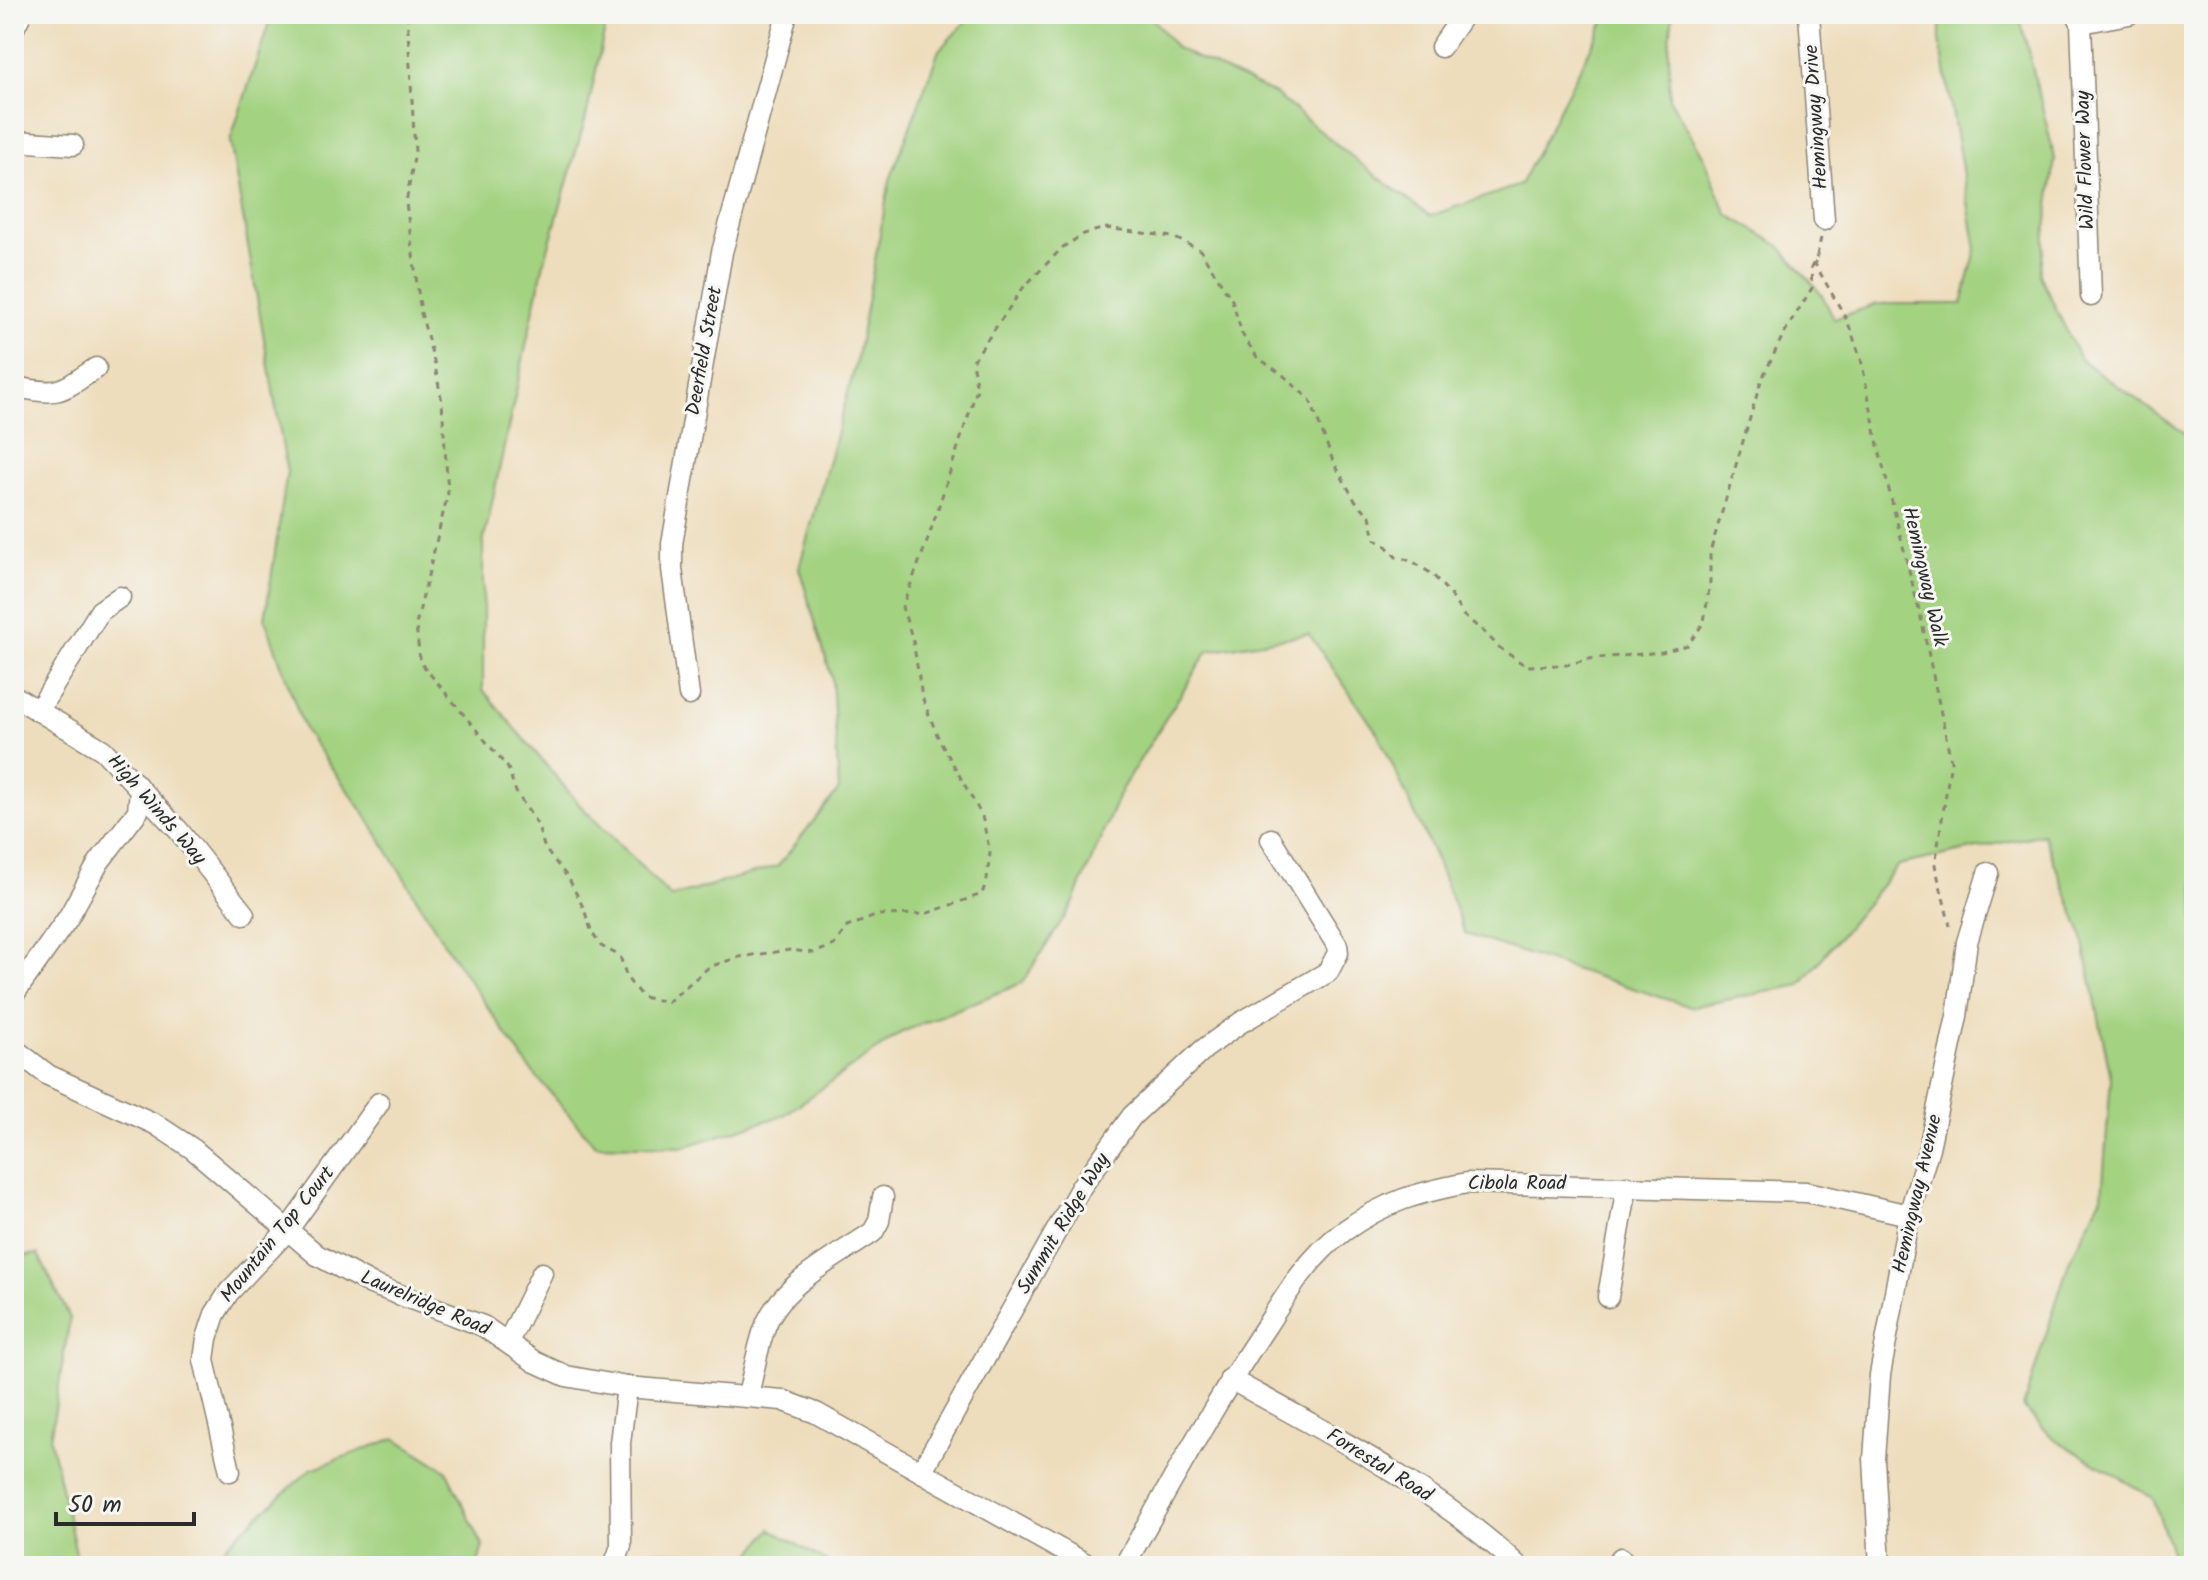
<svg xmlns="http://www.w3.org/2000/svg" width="2208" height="1580" viewBox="0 0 2208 1580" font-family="Kalam,sans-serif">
  <rect width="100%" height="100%" fill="#f6f6f2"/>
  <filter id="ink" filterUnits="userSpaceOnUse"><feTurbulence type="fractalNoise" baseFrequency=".0125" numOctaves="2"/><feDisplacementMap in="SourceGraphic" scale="16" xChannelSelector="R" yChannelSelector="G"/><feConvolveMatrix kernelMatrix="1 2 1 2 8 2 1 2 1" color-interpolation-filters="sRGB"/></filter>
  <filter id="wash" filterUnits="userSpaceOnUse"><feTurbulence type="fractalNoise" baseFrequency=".006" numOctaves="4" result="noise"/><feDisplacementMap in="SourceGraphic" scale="32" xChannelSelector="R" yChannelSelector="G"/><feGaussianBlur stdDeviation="1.8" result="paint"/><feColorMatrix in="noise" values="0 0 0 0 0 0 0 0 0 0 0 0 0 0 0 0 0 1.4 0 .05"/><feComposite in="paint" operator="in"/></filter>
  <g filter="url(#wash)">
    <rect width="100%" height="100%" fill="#eeddbc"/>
    <g fill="#a3d280" stroke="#677e56" stroke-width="2">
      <polygon points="272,14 608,14 587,113 543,267 483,544 483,690 578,803 671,897 778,866 839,790 832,679 799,568 855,367 890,180 939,50 973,14 1149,14 1176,48 1275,94 1361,164 1430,216 1520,185 1608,14 1673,14 1669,50 1670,100 1704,157 1727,214 1780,246 1822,295 1834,319 1877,304 1962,304 1976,249 1940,41 1940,14 2019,14 2055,159 2040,275 2080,359 2194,440 2194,1566 2176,1566 2153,1498 2053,1438 2023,1407 2069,1262 2102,1196 2111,1078 2082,934 2043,834 1898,865 1800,985 1691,1007 1465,934 1435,857 1378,734 1309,634 1208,651 1121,790 1073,904 1022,983 902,1032 784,1115 683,1147 595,1145 530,1069 447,948 367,817 305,731 265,619 287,472 230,141"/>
      <polygon points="38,1254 70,1318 50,1439 79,1566 14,1566 14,1257"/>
      <polygon points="395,1438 446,1470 483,1546 477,1566 211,1566 228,1543 311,1469"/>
      <polygon points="771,1529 834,1566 651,1566 650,1551 750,1556"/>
    </g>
  </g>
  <g filter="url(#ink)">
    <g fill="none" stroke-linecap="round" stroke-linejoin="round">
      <g stroke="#8c8474" stroke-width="23">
        <g id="minor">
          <polyline points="1809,14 1824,220"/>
          <polyline points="2077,14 2081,23 2091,296"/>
          <polyline points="2081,23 2129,14"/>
          <polyline points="14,28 21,14"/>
          <polyline points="1441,47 1464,14"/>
          <polyline points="14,141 73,145"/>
          <path d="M14 387C61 395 57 394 96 368"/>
          <polyline points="689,695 672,569 672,544 722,252 787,14"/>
          <polyline points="14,696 103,750 179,831 244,914"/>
          <polyline points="38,711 100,611 120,597"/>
          <polyline points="14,994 68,918 99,862 138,811 140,790 135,783"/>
          <polyline points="14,1049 48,1075 155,1124 193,1149 317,1255 371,1284 483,1326 535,1362 566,1376 627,1387 782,1400 816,1413 1090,1566"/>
          <polyline points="1608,1297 1627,1186"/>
          <polyline points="508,1342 542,1273"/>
          <path d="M1230 1379C1328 1433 1437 1489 1518 1566"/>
          <path d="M748 1396C753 1374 757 1351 764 1330 779 1284 836 1258 873 1232L879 1221 883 1197"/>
          <polyline points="230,1471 204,1360 207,1338 215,1314 229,1292 287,1231 379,1103"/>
          <polyline points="921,1472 1081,1187 1132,1116 1204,1049 1240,1023 1328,972 1338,953 1337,945 1271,839"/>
          <polyline points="614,1566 621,1546 620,1443 627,1387"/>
          <path d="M1124 1566C1170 1485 1215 1402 1267 1325 1289 1290 1310 1256 1344 1231 1386 1201 1417 1193 1467 1183L1807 1192 1909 1215"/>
          <polyline points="1614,1566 1621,1558"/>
          <polyline points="1880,1566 1874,1459 1880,1375 1909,1215 1929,1148 1957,1016 1967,942 1988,873"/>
        </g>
      </g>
      <g stroke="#8c8474" stroke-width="3" stroke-dasharray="6 6" stroke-linecap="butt">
        <polyline points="407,14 415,152 406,203 421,313 434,361 442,402 448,493 416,625 420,662 508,768 516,792 537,824 545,849 569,879 584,909 592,933 601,946 620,956 627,978 642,997 668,1002 709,967 739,957 790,950 814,953 834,945 847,927 878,915 925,914 982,894 987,879 990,853 982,816 938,737 922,697 913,640 902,607 928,539 977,389 972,362 1023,288 1063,247 1084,234 1105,228 1173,237 1200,250 1232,300 1242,334 1257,357 1284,376 1310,400 1333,461 1354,499 1370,516 1375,539 1386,546 1396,557 1412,561 1432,574 1450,594 1463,615 1483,631 1500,648 1526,666 1566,665 1589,659 1662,652 1688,645 1704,622 1710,582 1710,552 1761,381 1783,335 1812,288 1811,268 1817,256"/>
        <polyline points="1821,238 1815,264 1847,320 1861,359 1879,450 1921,618 1946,737 1951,761 1935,865 1950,926"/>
      </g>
      <use href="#minor" stroke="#fff" stroke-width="20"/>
    </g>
  </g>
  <g text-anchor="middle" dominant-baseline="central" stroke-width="6" stroke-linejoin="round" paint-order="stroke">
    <g font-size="20" fill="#2b2b2b" stroke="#f6f6f2">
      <text transform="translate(1817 117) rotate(-94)">Hemingway Drive</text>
      <text transform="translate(2086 160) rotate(-92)">Wild Flower Way</text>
      <text transform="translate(705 351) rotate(-80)">Deerfield Street</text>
      <text transform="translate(1924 577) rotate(77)">Hemingway Walk</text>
      <text transform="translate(156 810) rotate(49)">High Winds Way</text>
      <text x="1517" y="1184">Cibola Road</text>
      <text transform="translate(1918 1194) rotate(-77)">Hemingway Avenue</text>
      <text transform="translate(1064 1224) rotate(-59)">Summit Ridge Way</text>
      <text transform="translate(278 1235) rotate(-51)">Mountain Top Court</text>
      <text transform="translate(425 1304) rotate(23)">Laurelridge Road</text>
      <text transform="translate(1379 1466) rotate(32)">Forrestal Road</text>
    </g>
  </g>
  <rect width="2208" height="1580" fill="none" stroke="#f6f6f2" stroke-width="48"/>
  <path d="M56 1512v12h138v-12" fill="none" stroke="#2b2b2b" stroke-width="4"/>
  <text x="68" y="1512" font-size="24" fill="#2b2b2b" stroke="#f6f6f2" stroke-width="6" paint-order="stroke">50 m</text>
</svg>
